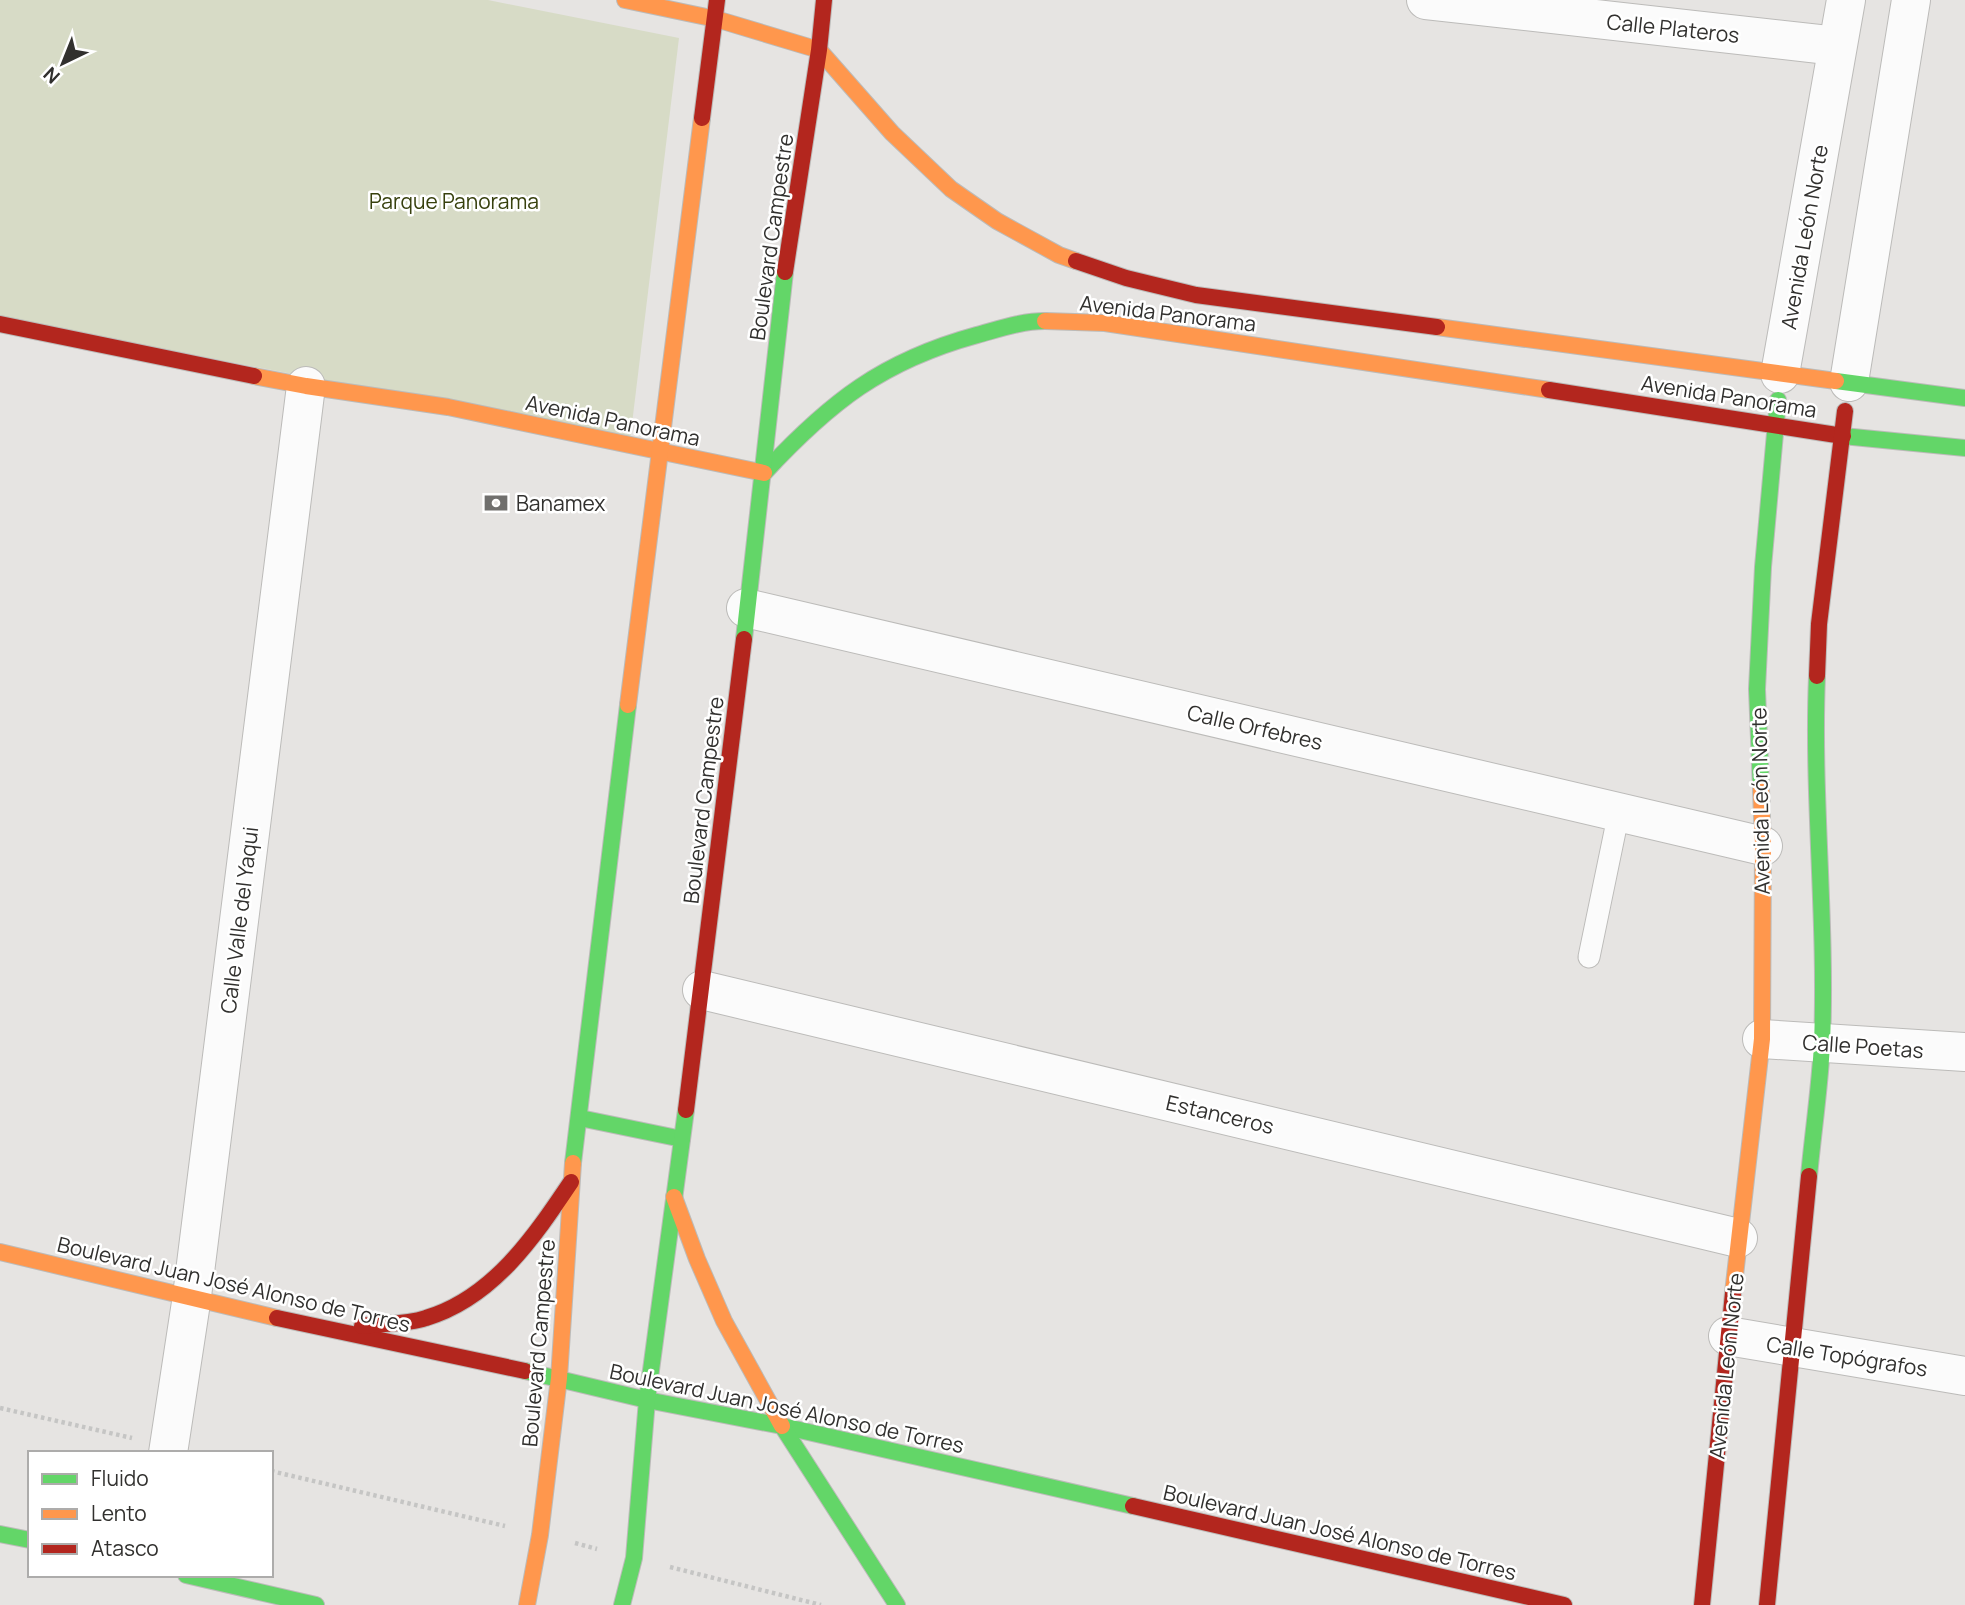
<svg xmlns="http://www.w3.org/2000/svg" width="1965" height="1605" viewBox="0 0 1965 1605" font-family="Manrope,sans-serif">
  <rect width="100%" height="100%" fill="#e6e4e2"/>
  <polygon fill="#d7dbc6" points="0,0 488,0 679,38 630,440 0,317"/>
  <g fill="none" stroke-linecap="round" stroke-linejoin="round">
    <g stroke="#bcbbb9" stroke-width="23">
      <polyline id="lane" points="1589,957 1619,812"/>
    </g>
    <g stroke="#bcbbb9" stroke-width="40">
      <g id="street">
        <polyline points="1426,0 1837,46"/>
        <polyline points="1780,374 1846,0"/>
        <polyline points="1849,382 1911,0"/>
        <polyline points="746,608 1763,846"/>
        <polyline points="702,990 1738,1238"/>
        <polyline points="1762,1039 1965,1052"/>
        <polyline points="1728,1336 1965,1376"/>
        <polyline points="168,1453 192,1296 306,386"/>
      </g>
    </g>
    <g stroke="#bcbbb9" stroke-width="18">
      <g id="fast">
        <polyline points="1836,381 1965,398"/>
        <polyline points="1843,436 1965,448"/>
        <path d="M764 473C830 402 882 361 977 335 999 329 1022 321 1045 321"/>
        <polyline points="744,639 785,272"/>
        <polyline points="1761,789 1757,689 1763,567 1778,400"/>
        <polyline points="580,1118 682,1139"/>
        <polyline points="573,1163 628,705"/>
        <path d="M1809 1176C1813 1132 1820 1087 1822 1043 1827 921 1812 798 1817 676"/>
        <polyline points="525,1371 647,1400 782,1426 1133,1506"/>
        <polyline points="782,1426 897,1605"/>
        <polyline points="0,1534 30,1540"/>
        <polyline points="186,1575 316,1605"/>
        <polyline points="622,1605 634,1558 647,1400 686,1110"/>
      </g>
    </g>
    <g stroke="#bcbbb9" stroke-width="18">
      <g id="slow">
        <polyline points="625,0 716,19 819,50 892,133 951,189 997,221 1059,255 1076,261"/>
        <polyline points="1045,321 1105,323 1549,390"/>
        <polyline points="1437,327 1836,381"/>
        <polyline points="254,376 306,386 448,407 764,473"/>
        <polyline points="628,705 702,118"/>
        <polyline points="674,1197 697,1259 724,1321 782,1426"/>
        <polyline points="0,1252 277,1318"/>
        <polyline points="1733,1293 1762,1039 1763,846 1761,789"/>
        <polyline points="527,1605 540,1535 559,1378 573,1163"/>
      </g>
    </g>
    <g stroke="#bcbbb9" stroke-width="18">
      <g id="jam">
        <polyline points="702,118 717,0"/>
        <polyline points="1076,261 1126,278 1196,295 1437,327"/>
        <polyline points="785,272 819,50 824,0"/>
        <polyline points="0,324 254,376"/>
        <polyline points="1549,390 1843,436"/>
        <polyline points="1817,676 1819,624 1845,411"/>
        <polyline points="686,1110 744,639"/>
        <polyline points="277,1318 525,1371"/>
        <path d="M362 1326C383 1323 405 1325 426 1318 493 1298 534 1237 571 1182"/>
        <polyline points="1133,1506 1564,1605"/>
        <polyline points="1702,1605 1733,1293"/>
        <polyline points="1767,1605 1809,1176"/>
      </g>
    </g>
    <g stroke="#c5c5c4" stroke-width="4.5" stroke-dasharray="3.5 3.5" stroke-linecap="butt">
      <polyline points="0,1408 132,1438"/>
      <polyline points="271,1471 505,1526"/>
      <polyline points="575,1543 597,1549"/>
      <polyline points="670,1567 821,1605"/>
    </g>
    <use href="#lane" stroke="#fbfbfb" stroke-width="21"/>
    <use href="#street" stroke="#fbfbfb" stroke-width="38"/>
    <use href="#fast" stroke="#63d668" stroke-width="16"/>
    <use href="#slow" stroke="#ff974d" stroke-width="16"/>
    <use href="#jam" stroke="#b3261e" stroke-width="16"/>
  </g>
  <defs>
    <g id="bank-bare" transform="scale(1.89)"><path d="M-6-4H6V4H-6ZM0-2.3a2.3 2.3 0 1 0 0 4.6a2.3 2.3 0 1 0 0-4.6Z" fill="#706f6d" stroke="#fff" stroke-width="2.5" paint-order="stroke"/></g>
  </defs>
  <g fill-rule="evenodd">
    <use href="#bank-bare" x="496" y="503"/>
  </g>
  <g text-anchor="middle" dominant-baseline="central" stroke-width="5" stroke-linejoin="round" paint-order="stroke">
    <g font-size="21" fill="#31302e" stroke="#fff">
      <text transform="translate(1673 28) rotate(6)">Calle Plateros</text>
      <text transform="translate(771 237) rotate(-82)">Boulevard Campestre</text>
      <text transform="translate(1804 237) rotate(-80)">Avenida León Norte</text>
      <text transform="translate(1168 313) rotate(7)">Avenida Panorama</text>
      <text transform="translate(1729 396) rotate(9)">Avenida Panorama</text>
      <text transform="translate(613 420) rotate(12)">Avenida Panorama</text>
      <text transform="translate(1255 727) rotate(13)">Calle Orfebres</text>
      <text transform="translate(703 800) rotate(-83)">Boulevard Campestre</text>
      <text transform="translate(1760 801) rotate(-91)">Avenida León Norte</text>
      <text transform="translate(239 920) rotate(-83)">Calle Valle del Yaqui</text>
      <text transform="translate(1863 1046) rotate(4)">Calle Poetas</text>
      <text transform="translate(1220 1114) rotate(13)">Estanceros</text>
      <text transform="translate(234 1284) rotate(13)">Boulevard Juan José Alonso de Torres</text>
      <text transform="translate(538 1343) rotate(-85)">Boulevard Campestre</text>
      <text transform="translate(1847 1356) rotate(9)">Calle Topógrafos</text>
      <text transform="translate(1726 1366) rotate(-84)">Avenida León Norte</text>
      <text transform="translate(787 1408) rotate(12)">Boulevard Juan José Alonso de Torres</text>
      <text transform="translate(1340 1532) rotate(13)">Boulevard Juan José Alonso de Torres</text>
    </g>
    <g font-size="21" fill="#37400d" stroke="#fff">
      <text x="454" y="201">Parque Panorama</text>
    </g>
    <g font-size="21" fill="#31302e" stroke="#fff" text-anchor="start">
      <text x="516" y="503">Banamex</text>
    </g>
  </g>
  <rect x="28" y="1451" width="245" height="126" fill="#ffffff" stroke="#adacab" stroke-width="2"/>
  <rect x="42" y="1474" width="35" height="10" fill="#63d668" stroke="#adacab" stroke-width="2"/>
  <text x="91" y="1486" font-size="21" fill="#31302e">Fluido</text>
  <rect x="42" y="1509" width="35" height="10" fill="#ff974d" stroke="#adacab" stroke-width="2"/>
  <text x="91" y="1521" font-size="21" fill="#31302e">Lento</text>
  <rect x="42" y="1544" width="35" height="10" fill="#b3261e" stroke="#adacab" stroke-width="2"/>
  <text x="91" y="1556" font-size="21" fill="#31302e">Atasco</text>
  <g transform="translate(63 63) rotate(223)" stroke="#ffffff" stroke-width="5" paint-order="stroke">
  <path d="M0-5L12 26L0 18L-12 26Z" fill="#31302e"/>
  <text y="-10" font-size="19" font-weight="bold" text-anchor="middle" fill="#31302e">N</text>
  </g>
</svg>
